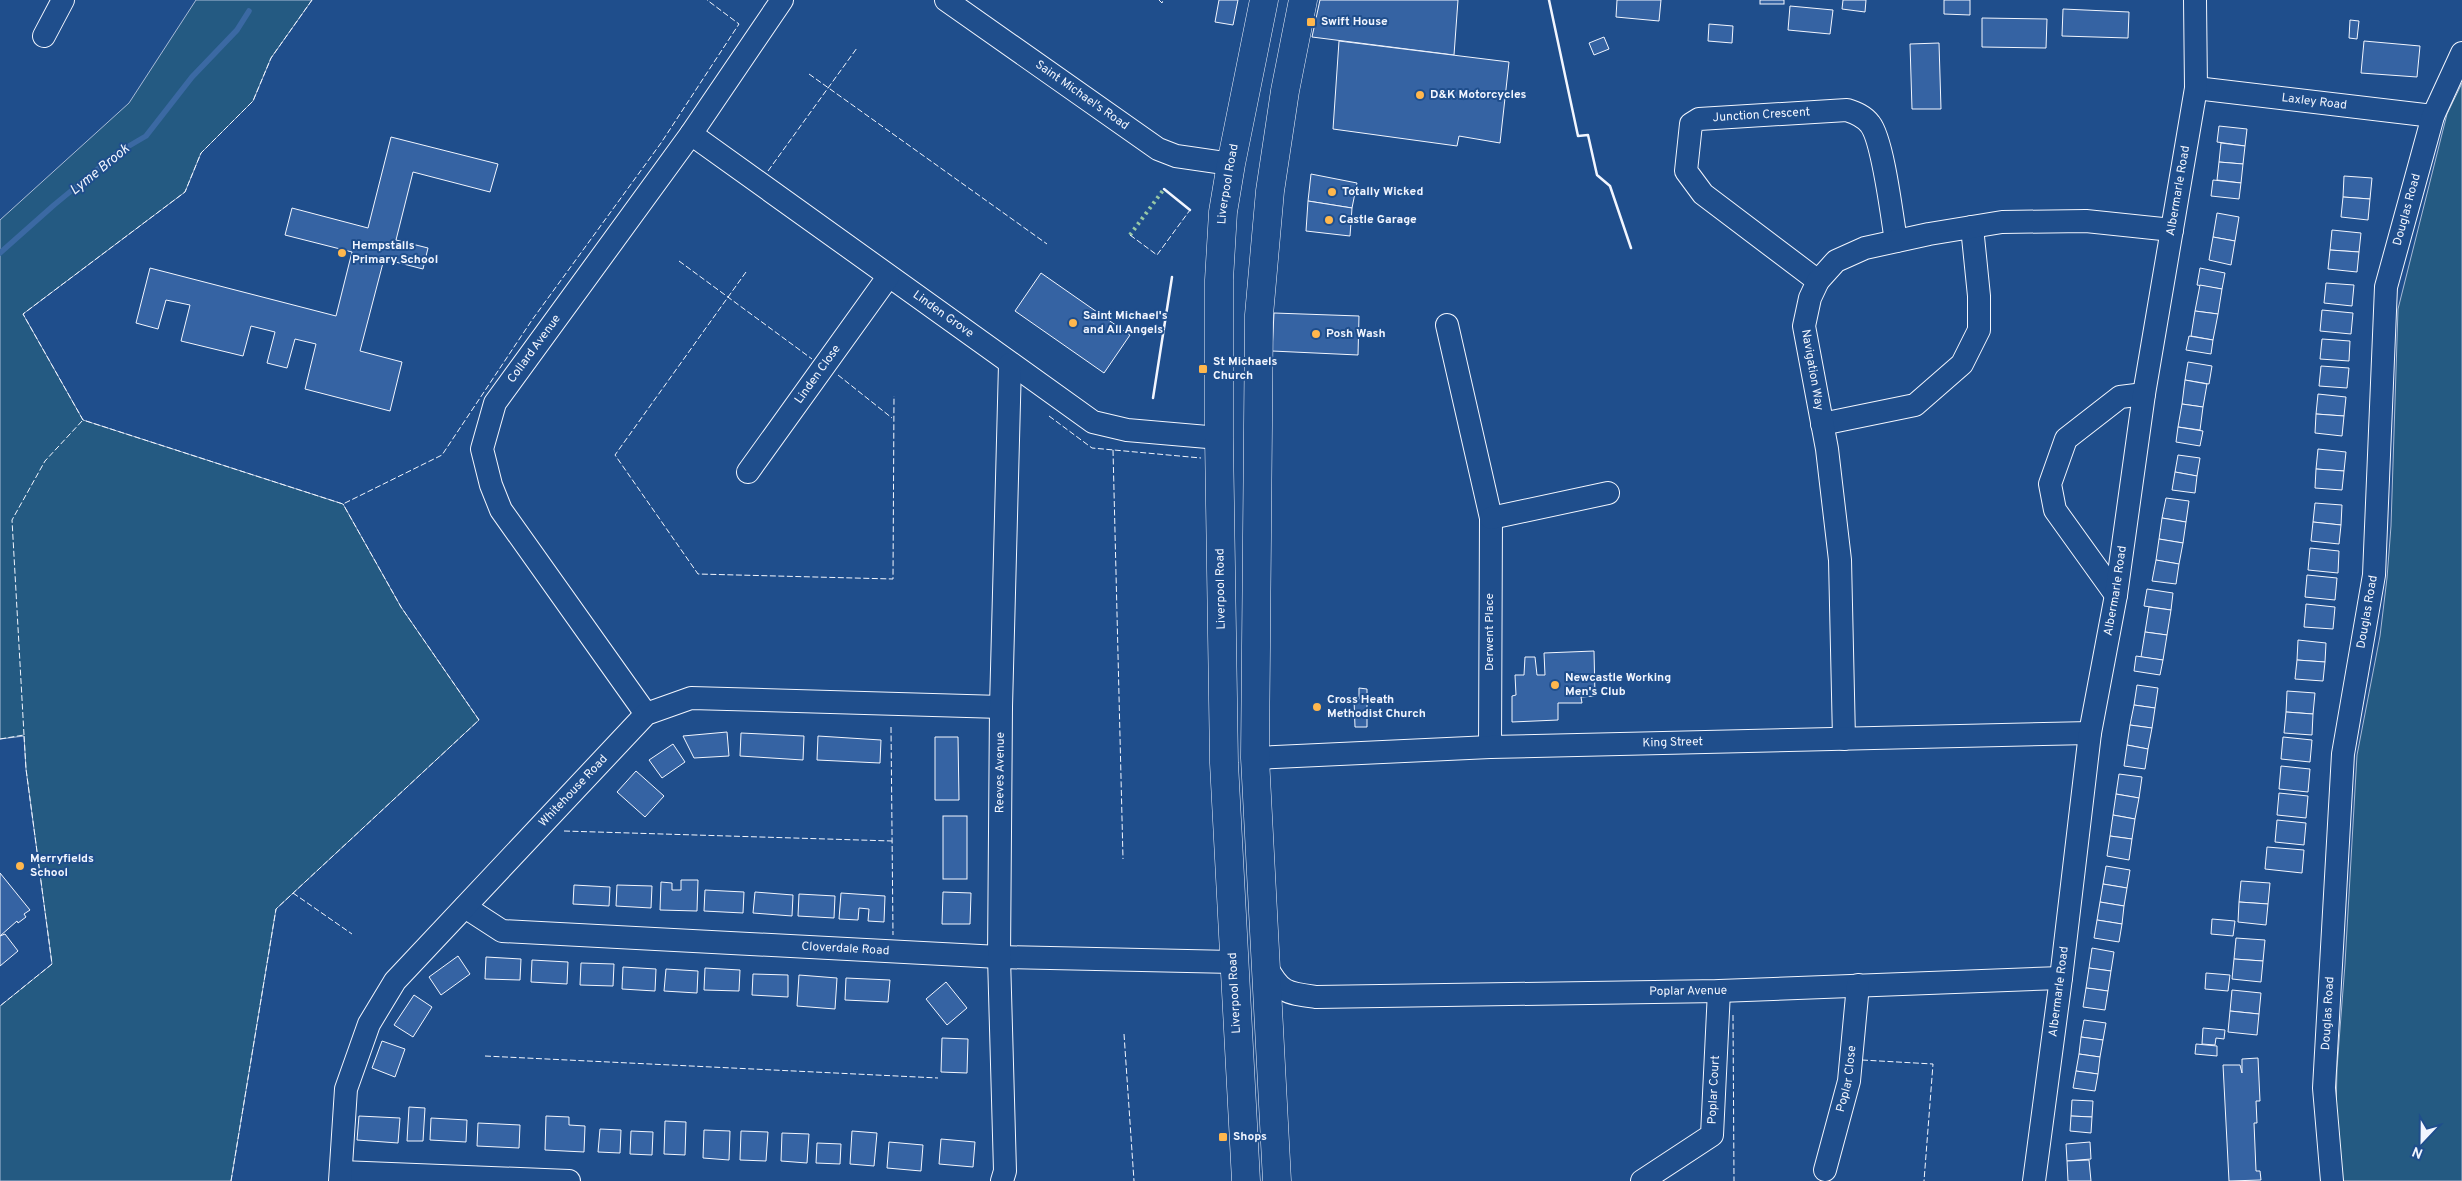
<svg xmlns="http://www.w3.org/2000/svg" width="2462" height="1181" viewBox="0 0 2462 1181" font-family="Overpass,sans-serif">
  <rect width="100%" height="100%" fill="#1f4e8c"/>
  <g fill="#245a82" stroke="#a8bbd7">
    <polygon points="196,0 312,0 271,58 253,101 201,153 185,192 23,314 83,420 343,504 401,607 479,720 276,909 231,1181 0,1181 0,1006 52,964 26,769 24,736 0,739 0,220 129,103"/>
    <polygon points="2462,83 2462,1181 2341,1181 2336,1115 2337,1068 2345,964 2357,755 2380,636 2387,578 2391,526 2398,309 2447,114"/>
  </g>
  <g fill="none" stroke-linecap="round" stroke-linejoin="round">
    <polyline stroke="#3b69a3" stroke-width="5.5" points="0,253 54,205 117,153 146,136 192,77 237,30 249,11"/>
  </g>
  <g fill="#3563a3" stroke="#f2f6ff">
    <polygon points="1219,0 1238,0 1233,25 1215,22"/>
    <polygon points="1320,0 1458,0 1454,55 1312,37"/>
    <polygon points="1617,0 1661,0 1659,21 1616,17"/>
    <rect x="1760" y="0" width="24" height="4"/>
    <polygon points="1843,0 1866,0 1865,12 1842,9"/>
    <polygon points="1944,0 1970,0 1970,15 1944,14"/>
    <polygon points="1790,6 1833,10 1830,34 1788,30"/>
    <polygon points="2063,9 2129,12 2128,38 2062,36"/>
    <polygon points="1982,18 2047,19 2046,48 1982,47"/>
    <polygon points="2350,20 2359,21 2357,39 2349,38"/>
    <polygon points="1709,24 1733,26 1732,43 1708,41"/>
    <polygon points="1604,37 1609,49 1594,55 1589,43"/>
    <polygon points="1339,41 1509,62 1500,143 1459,136 1457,146 1333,129"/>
    <polygon points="2364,41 2420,46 2417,77 2361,73"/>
    <polygon points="1939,43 1941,109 1912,109 1910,44"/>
    <polygon points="2219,126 2247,129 2245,146 2217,142"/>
    <polygon points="391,137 498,164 490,192 413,172 396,240 428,248 423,269 384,259 360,351 402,362 390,411 305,389 316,344 295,339 287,368 267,363 275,332 251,326 243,356 181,341 190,305 166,300 158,329 136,323 150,268 336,316 352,252 285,235 292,208 368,228"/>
    <polygon points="2221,143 2245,146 2243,164 2219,162"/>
    <polygon points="2219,162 2243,164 2241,183 2217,180"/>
    <polygon points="1311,174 1357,183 1352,208 1308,201"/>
    <polygon points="2344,176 2372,178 2370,199 2343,197"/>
    <polygon points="2213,180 2241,183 2239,199 2211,196"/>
    <polygon points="2343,197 2370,199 2368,220 2341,217"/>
    <polygon points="1308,201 1352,208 1350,236 1306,231"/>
    <polygon points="2217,213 2239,217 2235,241 2213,237"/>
    <polygon points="2332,230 2361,233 2359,252 2330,250"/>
    <polygon points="2213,237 2235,241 2231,265 2209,260"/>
    <polygon points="2330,250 2359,252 2357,272 2328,269"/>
    <polygon points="2200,268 2225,273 2222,289 2197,285"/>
    <polygon points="1041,273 1130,335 1104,373 1015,311"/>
    <polygon points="2326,283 2354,285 2352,306 2324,303"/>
    <polygon points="2200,285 2222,289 2218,314 2195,311"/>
    <polygon points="2322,310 2353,313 2351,334 2320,331"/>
    <polygon points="2195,311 2218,314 2213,340 2191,336"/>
    <polygon points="1274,313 1359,316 1358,355 1272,351"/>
    <polygon points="2189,336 2213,340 2211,354 2186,350"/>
    <polygon points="2322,339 2350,341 2349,361 2320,359"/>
    <polygon points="2188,362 2212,366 2209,384 2185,380"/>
    <polygon points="2321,366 2349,368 2347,388 2319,386"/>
    <polygon points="2185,380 2207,384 2203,407 2182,404"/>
    <polygon points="2318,394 2346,397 2344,416 2316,414"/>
    <polygon points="2182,404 2203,407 2200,430 2178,427"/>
    <polygon points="2316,414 2344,416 2342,436 2315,433"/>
    <polygon points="2178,427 2203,431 2200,446 2176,442"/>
    <polygon points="2318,449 2346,452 2344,471 2316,469"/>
    <polygon points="2178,455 2200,458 2197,476 2175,472"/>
    <polygon points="2316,469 2344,471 2342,490 2315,488"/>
    <polygon points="2175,472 2197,476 2195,493 2172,490"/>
    <polygon points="2166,498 2189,501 2186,522 2162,518"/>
    <polygon points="2315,503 2342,505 2341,525 2313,522"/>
    <polygon points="2162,518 2186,522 2183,543 2159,539"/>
    <polygon points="2313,522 2341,525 2339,544 2311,541"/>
    <polygon points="2159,539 2183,543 2179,564 2156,560"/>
    <polygon points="2310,548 2339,551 2338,573 2308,570"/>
    <polygon points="2156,560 2179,564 2176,584 2152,581"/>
    <polygon points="2307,575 2337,578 2335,600 2305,597"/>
    <polygon points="2147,589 2173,593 2171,610 2144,606"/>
    <polygon points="2306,604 2335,607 2333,629 2304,627"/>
    <polygon points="2149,607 2171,610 2167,635 2145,632"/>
    <polygon points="2145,632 2167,635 2163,660 2141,657"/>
    <polygon points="2298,640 2326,643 2325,662 2297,660"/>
    <polygon points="1594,651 1595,696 1581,697 1582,703 1558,703 1558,720 1512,722 1512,696 1516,695 1515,675 1524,675 1525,657 1535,657 1537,675 1545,675 1544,653"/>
    <polygon points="2136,656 2163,660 2160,675 2134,671"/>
    <polygon points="2297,660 2325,662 2323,681 2295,679"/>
    <polygon points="2137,685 2158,688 2155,708 2134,705"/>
    <polygon points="1359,688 1367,689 1367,727 1355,727 1354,699 1359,699"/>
    <polygon points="2287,691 2315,693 2313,714 2286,712"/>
    <polygon points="2134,705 2155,708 2152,728 2130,725"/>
    <polygon points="2286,712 2313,714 2312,735 2284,733"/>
    <polygon points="2130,725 2152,728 2148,749 2127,745"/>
    <polygon points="727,732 729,756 694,758 683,736"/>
    <polygon points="741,733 804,736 803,760 740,756"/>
    <polygon points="818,736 881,740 880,763 817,760"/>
    <polygon points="935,737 958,737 959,800 935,800"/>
    <polygon points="2283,737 2312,740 2310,762 2281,759"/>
    <polygon points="673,744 685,762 662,778 649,760"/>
    <polygon points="2127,745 2148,749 2145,769 2124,766"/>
    <polygon points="2281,766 2310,769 2308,792 2279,789"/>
    <polygon points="636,771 664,796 645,817 617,792"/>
    <polygon points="2119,774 2142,777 2139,798 2116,794"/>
    <polygon points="2279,793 2308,796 2306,818 2277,815"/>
    <polygon points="2116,794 2139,798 2135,819 2113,815"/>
    <polygon points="2113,815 2135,819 2132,839 2110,836"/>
    <rect x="943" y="816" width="24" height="63"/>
    <polygon points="2277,820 2306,823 2304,845 2275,842"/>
    <polygon points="2110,836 2132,839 2129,860 2107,856"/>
    <polygon points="2267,847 2304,850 2302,873 2265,869"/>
    <polygon points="2106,866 2130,870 2127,888 2103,884"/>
    <polygon points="0,873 30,910 24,914 26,917 18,923 17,921 0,936"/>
    <polygon points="681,880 698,880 697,911 660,910 661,882 672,883 672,890 681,890"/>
    <polygon points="2241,881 2270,883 2268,904 2239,902"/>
    <polygon points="2103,884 2127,888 2124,906 2100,902"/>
    <polygon points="574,885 610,887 609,906 573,904"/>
    <polygon points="617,885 652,886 651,908 616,906"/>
    <polygon points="705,890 744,892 743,913 704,911"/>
    <polygon points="755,892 793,895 792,916 753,913"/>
    <polygon points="943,892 971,893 970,924 942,924"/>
    <polygon points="841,893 885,896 884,922 868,921 869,909 859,908 858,920 839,919"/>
    <polygon points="799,894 835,896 834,918 798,916"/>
    <polygon points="2100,902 2124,906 2122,924 2097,920"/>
    <polygon points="2239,902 2268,904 2266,925 2238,922"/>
    <polygon points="2212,919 2235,921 2233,936 2211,934"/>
    <polygon points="2097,920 2122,924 2119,942 2094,938"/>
    <polygon points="5,934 18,951 0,966 0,936"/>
    <polygon points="2236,938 2265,940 2263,961 2234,959"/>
    <polygon points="2092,948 2114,952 2111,971 2089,968"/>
    <polygon points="458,956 470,974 441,995 429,977"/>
    <polygon points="486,957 521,959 520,980 485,979"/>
    <polygon points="2234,959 2263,961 2261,982 2232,979"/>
    <polygon points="532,960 568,962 567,984 531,982"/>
    <polygon points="581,963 614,964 613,986 580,985"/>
    <polygon points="623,967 656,969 655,991 622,989"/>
    <polygon points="705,968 740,970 739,991 704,990"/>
    <polygon points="2089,968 2111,971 2108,991 2086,988"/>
    <polygon points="666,969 698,971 697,993 664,991"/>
    <polygon points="2206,973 2230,975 2228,991 2205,989"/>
    <polygon points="753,974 788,975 788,997 752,995"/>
    <polygon points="799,975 837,978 835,1009 797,1006"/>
    <polygon points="846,978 890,980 888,1002 845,1000"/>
    <polygon points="946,982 967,1008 947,1025 926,999"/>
    <polygon points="2086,988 2108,991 2105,1010 2083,1007"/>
    <polygon points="2232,990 2261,993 2259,1014 2230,1011"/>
    <polygon points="414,995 432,1007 413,1037 394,1025"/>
    <polygon points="2230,1011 2259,1014 2257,1035 2228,1032"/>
    <polygon points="2084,1020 2106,1023 2103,1040 2081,1037"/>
    <polygon points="2203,1028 2225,1030 2224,1039 2216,1038 2215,1045 2202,1044"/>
    <polygon points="2081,1037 2103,1040 2100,1057 2079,1054"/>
    <polygon points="942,1038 968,1039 967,1073 941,1072"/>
    <polygon points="382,1041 405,1049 395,1077 372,1068"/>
    <polygon points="2196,1044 2217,1046 2217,1056 2195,1054"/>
    <polygon points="2079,1054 2100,1057 2098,1074 2076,1071"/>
    <polygon points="2258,1058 2260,1101 2256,1101 2257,1123 2254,1123 2256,1171 2260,1171 2261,1180 2229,1181 2223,1065 2240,1065 2242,1073 2242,1059"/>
    <polygon points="2076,1071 2098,1074 2095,1091 2073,1088"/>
    <polygon points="2072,1100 2093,1101 2092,1117 2071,1116"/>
    <polygon points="409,1107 425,1108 423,1141 407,1141"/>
    <polygon points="359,1116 400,1118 398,1143 357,1140"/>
    <polygon points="546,1116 569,1117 569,1125 585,1126 584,1152 545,1150"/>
    <polygon points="2071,1116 2092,1117 2091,1133 2070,1131"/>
    <polygon points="431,1118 467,1120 466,1142 430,1140"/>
    <polygon points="665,1121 686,1122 685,1155 664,1154"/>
    <polygon points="478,1123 520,1125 519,1148 477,1146"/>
    <polygon points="600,1129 621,1130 620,1153 598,1152"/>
    <polygon points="704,1130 730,1131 729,1160 703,1158"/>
    <polygon points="631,1131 653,1132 652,1155 630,1154"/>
    <polygon points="741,1131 768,1132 766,1161 740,1160"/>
    <polygon points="852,1131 877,1133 874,1166 850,1164"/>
    <polygon points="782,1133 809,1134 807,1163 781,1161"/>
    <polygon points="941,1139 975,1142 973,1167 939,1164"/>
    <polygon points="889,1142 923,1145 921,1171 887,1168"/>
    <polygon points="2090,1142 2091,1159 2067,1161 2066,1144"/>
    <polygon points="817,1143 841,1144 840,1164 816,1163"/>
    <polygon points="2089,1160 2091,1181 2068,1181 2067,1161"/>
  </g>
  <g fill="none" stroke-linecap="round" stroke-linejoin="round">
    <g stroke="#f2f6ff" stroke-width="24">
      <g id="minor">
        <path id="s1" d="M946 0 1158 149 1176 156 1231 164"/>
        <polyline points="44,36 63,0"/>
        <path id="s2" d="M2196 88 2433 116"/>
        <path id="s3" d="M691 134 1093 422 1127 430 1219 438"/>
        <path id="s4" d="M1818 281 1703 194 1686 171 1691 124 1699 119 1847 110C1856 113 1864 116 1870 124 1883 140 1892 217 1896 241"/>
        <polyline points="1447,325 1491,518 1490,747"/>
        <polyline points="1822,424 1915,405 1962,364 1979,330 1979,296 1972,227"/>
        <path id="s5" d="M748 472 888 277"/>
        <polyline points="1491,518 1608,493"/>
        <polyline points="2116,595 2055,510 2050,484 2066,439 2120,397 2144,394"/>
        <path id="s6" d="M646 714 501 510 491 485 482 449 495 403 691 134 782 0"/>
        <polyline points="1844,739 1840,560 1827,449 1804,326 1810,298 1818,281 1836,261 1865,248 1929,234 2002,222 2086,221 2172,230"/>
        <path id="s7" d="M1255 758 1490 747 2090 733"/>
        <path id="s8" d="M465 907 502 931 999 957 1233 962"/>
        <path id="s9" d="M1266 966C1281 993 1286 993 1316 997L1719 991 2061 978"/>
        <path id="s10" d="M1825 1170 1849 1081 1858 985"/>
        <polyline points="341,1172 569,1181"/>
        <path id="s11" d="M340 1181 346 1089 369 1024 395 981 646 714 691 698 1001 707"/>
        <path id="s12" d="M1002 1181 1005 1171 999 957 1001 707 1010 364"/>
        <path id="s13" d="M1642 1181 1712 1135 1719 991"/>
        <path id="s14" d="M2034 1181 2061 978 2090 733 2116 595 2144 394 2196 88 2195 0"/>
        <path id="s15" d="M2332 1181 2324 1088 2343 754 2374 575 2386 287 2433 116 2462 53"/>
      </g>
    </g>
    <g stroke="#f2f6ff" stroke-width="29">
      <g id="highway">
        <path id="s16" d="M1246 1181 1224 763 1219 438V280L1223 212 1231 164 1264 0"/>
        <polyline points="1277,1181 1255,758 1259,315 1270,191 1285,91 1303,0"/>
      </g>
    </g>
    <use href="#minor" stroke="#1f4e8c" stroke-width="22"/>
    <use href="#highway" stroke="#1f4e8c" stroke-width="28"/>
    <polyline stroke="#97c8a6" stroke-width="4" stroke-dasharray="2.5 4" stroke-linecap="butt" points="1130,235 1164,189"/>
    <g stroke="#f2f6ff" stroke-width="1" stroke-dasharray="6 2.5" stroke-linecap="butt">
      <polyline points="312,0 271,58 253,101 201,153 185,192 23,314 83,420 343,504 442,455 532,320 661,143 739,24 707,0"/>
      <polyline points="1159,0 1162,3 1163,0"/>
      <polyline points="809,74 1047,244"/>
      <polyline points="768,171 857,48"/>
      <polyline points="1130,235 1157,255 1190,210"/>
      <polyline points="679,261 812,359"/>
      <polyline points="746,272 615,455 698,574 893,579 894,396"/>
      <polyline points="838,375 892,418"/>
      <polyline points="1049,416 1092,448 1201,458"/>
      <polyline points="1113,450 1123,859"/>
      <polyline points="891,727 893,935"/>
      <polyline points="24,735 12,520 45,461 83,420"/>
      <polyline points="0,739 24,735 26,769 52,964 0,1006"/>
      <polyline points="564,831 892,841"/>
      <polyline points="293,893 352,934"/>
      <polyline points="1733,1015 1734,1181"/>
      <polyline points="1124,1034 1134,1181"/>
      <polyline points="485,1056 938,1078"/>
      <polyline points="1862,1060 1933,1064 1924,1181"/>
      <polyline points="231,1181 276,909 479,720 401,607 343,504"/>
    </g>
    <g stroke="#f2f6ff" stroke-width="2.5">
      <polyline points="1549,0 1578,136 1588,135 1597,175 1610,186 1631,248"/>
      <polyline points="1164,189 1190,210"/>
      <polyline points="1153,398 1172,277"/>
    </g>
  </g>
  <g fill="#ffb74d" stroke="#1f4e8c" stroke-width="2">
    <rect x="1306" y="17" width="10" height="10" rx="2.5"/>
    <circle cx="1420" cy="95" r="5"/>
    <circle cx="1332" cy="192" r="5"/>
    <circle cx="1329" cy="220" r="5"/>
    <circle cx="342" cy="253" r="5"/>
    <circle cx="1073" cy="323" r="5"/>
    <circle cx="1316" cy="334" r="5"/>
    <rect x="1198" y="364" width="10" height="10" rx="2.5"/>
    <circle cx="1555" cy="685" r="5"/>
    <circle cx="1317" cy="707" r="5"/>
    <circle cx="20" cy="866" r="5"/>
    <rect x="1218" y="1132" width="10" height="10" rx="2.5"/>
  </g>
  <g text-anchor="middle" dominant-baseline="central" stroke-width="4" stroke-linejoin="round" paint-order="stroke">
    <g font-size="12" font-weight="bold" fill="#f2f6ff" stroke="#1f4e8c" text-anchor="start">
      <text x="1321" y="22">Swift House</text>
      <text x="1430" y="95">D&amp;K Motorcycles</text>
      <text x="1342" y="192">Totally Wicked</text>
      <text x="1339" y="220">Castle Garage</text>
      <text x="352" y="246">Hempstalls<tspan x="352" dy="14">Primary School</tspan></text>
      <text x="1083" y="316">Saint Michael's<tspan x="1083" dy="14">and All Angels</tspan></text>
      <text x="1326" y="334">Posh Wash</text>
      <text x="1213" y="362">St Michaels<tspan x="1213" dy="14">Church</tspan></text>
      <text x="1565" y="678">Newcastle Working<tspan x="1565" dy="14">Men's Club</tspan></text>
      <text x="1327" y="700">Cross Heath<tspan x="1327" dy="14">Methodist Church</tspan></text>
      <text x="30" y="859">Merryfields<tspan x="30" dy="14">School</tspan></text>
      <text x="1233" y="1137">Shops</text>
    </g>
    <g font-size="12" fill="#f2f6ff" stroke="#1f4e8c">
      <text stroke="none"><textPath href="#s1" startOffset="166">Saint Michael's Road</textPath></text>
      <text stroke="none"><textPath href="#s2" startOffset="119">Laxley Road</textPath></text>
      <text stroke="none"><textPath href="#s4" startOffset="292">Junction Crescent</textPath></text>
      <text stroke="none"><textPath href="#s16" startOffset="998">Liverpool Road</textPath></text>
      <text stroke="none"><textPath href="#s14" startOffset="1001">Albermarle Road</textPath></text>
      <text stroke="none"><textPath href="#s15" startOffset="978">Douglas Road</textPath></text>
      <text stroke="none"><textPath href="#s3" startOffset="310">Linden Grove</textPath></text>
      <text stroke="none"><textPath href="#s6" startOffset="429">Collard Avenue</textPath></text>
      <text transform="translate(1812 370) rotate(80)">Navigation Way</text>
      <text stroke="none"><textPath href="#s5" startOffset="120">Linden Close</textPath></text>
      <text transform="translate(1221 589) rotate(-91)">Liverpool Road</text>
      <text stroke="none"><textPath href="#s14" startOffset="596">Albermarle Road</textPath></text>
      <text stroke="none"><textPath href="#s15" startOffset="572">Douglas Road</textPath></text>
      <text transform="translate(1490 632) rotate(-90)">Derwent Place</text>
      <text stroke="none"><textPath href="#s7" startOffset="418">King Street</textPath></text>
      <text stroke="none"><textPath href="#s12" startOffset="409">Reeves Avenue</textPath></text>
      <text stroke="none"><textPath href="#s11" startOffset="472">Whitehouse Road</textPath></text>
      <text stroke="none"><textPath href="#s8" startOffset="388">Cloverdale Road</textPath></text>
      <text stroke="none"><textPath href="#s9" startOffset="435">Poplar Avenue</textPath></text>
      <text stroke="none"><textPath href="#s14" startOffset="191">Albermarle Road</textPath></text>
      <text transform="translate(1235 993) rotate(-93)">Liverpool Road</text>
      <text stroke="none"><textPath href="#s15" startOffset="168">Douglas Road</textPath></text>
      <text stroke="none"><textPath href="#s10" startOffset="94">Poplar Close</textPath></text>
      <text stroke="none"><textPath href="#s13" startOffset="129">Poplar Court</textPath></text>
    </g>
    <g font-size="14" font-style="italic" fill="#f2f6ff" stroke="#1f4e8c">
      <text transform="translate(100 170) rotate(-39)">Lyme Brook</text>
    </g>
  </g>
  <g transform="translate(2422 1141) rotate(202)" stroke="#1f4e8c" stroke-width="4" paint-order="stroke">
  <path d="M0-4L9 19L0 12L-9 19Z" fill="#f2f6ff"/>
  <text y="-8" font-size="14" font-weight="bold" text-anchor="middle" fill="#f2f6ff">N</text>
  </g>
</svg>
